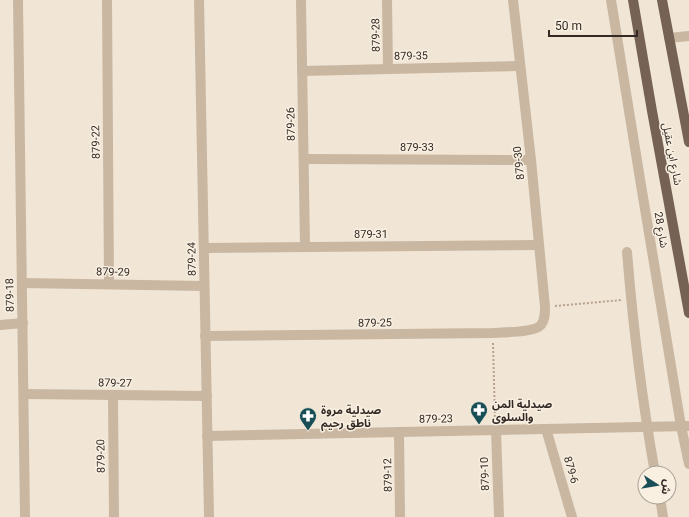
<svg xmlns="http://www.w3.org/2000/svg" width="689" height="517" viewBox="0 0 689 517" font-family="Roboto,'Noto Sans Arabic',sans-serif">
  <rect width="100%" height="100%" fill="#f1e6d6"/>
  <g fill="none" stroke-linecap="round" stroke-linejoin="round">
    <g stroke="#b5a18c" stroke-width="2" stroke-dasharray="2 2" stroke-linecap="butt">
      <polyline points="555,306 622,300"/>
      <polyline points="493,343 495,420"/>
    </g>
    <g stroke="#c9b7a2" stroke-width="10">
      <polyline points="18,0 25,517"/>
      <polyline points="107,0 109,284"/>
      <polyline points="199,0 209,517"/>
      <polyline points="301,0 305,247"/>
      <polyline points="387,0 388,69"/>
      <polyline points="611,0 641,185 681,426 689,464"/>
      <polyline points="669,38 689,36"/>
      <polyline points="302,71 520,66"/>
      <polyline points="304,159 531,160"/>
      <polyline points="204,248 539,245"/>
      <path d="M627 252C633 326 642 400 655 473"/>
      <polyline points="22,283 204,286"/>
      <polyline points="0,325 23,323"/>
      <path d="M205 336 492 333C503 332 534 333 541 325 545 320 545 313 545 307L531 160 513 0"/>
      <polyline points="24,394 207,396"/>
      <polyline points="113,395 114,517"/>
      <polyline points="546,429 572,517"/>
      <polyline points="496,430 499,517"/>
      <polyline points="399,432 400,517"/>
      <polyline points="207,436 689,426"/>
      <polyline points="660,497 663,517"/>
    </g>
    <g stroke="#766255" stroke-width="10">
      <polyline points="633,0 652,111 689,313"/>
      <polyline points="662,0 689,142"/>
    </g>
  </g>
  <defs>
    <g id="pharmacy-pin" transform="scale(0.9)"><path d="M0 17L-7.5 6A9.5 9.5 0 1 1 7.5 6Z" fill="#194e56" stroke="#f9f0e2"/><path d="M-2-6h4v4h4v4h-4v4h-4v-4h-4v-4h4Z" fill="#fff"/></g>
  </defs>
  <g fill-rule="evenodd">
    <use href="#pharmacy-pin" x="479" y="410"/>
    <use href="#pharmacy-pin" x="308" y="416"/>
  </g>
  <g text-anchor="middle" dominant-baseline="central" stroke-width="3" stroke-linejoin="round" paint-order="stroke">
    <g font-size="11" fill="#332a25" stroke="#f9f0e2">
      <text transform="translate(376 35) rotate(-91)">879-28</text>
      <text transform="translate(411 56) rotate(-1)">879-35</text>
      <text transform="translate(291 124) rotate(-91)">879-26</text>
      <text transform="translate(96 142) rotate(-91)">879-22</text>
      <text x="417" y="147">879-33</text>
      <text transform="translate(672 154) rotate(79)">شارع ابن عقيل</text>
      <text transform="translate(519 163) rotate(-96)">879-30</text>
      <text transform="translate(661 230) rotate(80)">شارع 28</text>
      <text x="371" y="234">879-31</text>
      <text transform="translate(192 259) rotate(-91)">879-24</text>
      <text transform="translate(113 272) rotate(1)">879-29</text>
      <text transform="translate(10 295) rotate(-91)">879-18</text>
      <text transform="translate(375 323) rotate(-1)">879-25</text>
      <text transform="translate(115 383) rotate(1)">879-27</text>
      <text transform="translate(436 419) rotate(-1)">879-23</text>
      <text transform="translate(101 456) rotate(-91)">879-20</text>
      <text transform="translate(571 470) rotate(74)">879-6</text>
      <text transform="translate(485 474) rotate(-92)">879-10</text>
      <text transform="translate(388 475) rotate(-91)">879-12</text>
    </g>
    <g font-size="11" font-weight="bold" fill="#332a25" stroke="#f9f0e2" text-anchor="start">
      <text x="492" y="404">صيدلية المن<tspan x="492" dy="13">والسلوى</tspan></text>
      <text x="321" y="410">صيدلية مروة<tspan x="321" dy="13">ناطق رحيم</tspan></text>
    </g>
  </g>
  <g transform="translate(657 485) rotate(102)"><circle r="19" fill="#f9f0e2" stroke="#aaa196"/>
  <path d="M0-3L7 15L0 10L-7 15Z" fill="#194e56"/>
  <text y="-6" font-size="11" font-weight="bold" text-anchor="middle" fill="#332a25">ش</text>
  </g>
  <path d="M549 30v6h88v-6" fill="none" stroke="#332a25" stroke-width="2"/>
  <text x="555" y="30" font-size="12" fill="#332a25" stroke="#f9f0e2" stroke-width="3" paint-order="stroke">50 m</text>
</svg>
